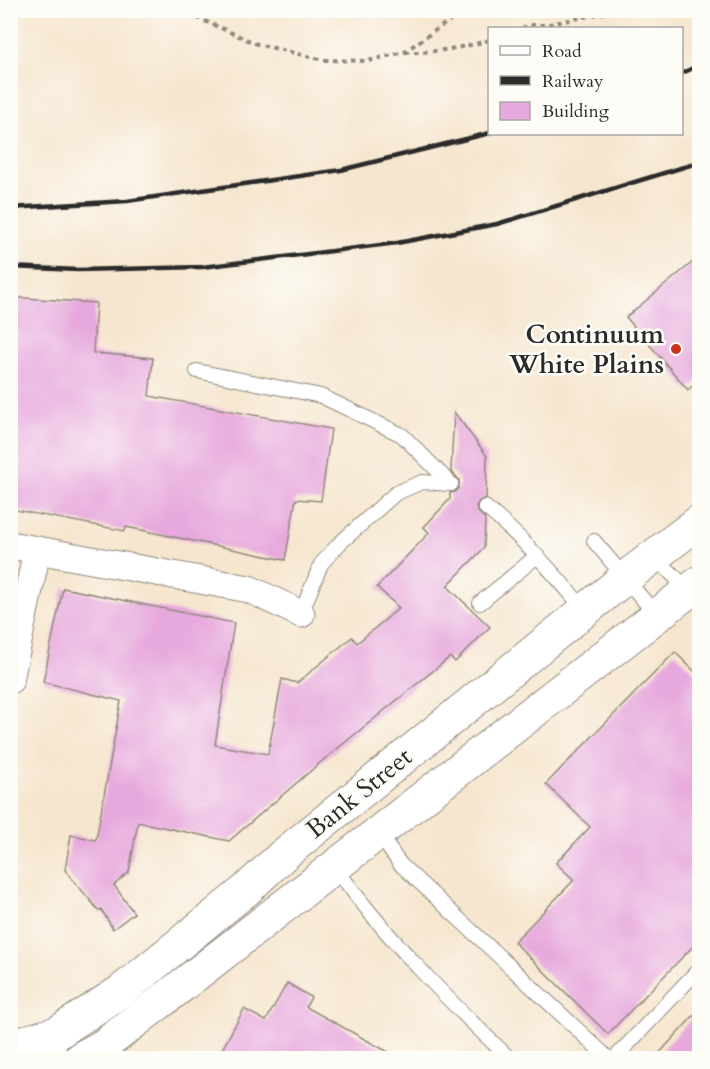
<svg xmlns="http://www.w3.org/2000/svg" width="710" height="1069" viewBox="0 0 710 1069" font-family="Cardo,serif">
  <rect width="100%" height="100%" fill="#fdfcf7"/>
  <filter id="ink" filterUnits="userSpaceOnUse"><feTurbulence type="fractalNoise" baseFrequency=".0167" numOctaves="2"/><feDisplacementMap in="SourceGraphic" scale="12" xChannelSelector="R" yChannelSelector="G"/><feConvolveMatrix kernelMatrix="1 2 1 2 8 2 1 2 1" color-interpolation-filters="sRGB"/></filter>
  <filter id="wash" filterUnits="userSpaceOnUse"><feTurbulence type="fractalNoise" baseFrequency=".008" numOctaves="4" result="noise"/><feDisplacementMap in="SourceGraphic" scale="24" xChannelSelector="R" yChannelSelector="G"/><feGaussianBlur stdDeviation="1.35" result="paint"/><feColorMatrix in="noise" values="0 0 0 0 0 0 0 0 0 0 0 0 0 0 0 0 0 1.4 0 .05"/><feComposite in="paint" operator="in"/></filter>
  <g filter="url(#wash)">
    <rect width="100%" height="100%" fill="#f6e6cf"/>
    <g id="blocks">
      <g fill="#e7a8dd">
        <polygon points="699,257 699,380 688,390 626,317"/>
        <polygon points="10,297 96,303 93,353 153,358 149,396 331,429 321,501 296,499 285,560 126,527 125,531 10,509"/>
        <polygon points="454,412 487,456 486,498 479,501 476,506 477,511 485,519 484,548 447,586 490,627 455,662 450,657 321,762 229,841 138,822 129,872 114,885 134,913 113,929 101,909 99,911 65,870 71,835 96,840 121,701 43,682 63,588 234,623 215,745 268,754 282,679 297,683 352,637 357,643 399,608 377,587 429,533 424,527 450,499 450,493 455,492 459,487 459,480 451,471"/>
        <polygon points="675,652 699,676 699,940 608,1034 514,942 574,880 556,863 590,827 546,784"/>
        <polygon points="287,983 311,997 306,1007 401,1059 217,1059 244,1009 266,1021"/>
        <polygon points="699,1010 699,1059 654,1059"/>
      </g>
    </g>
  </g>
  <g filter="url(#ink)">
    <use href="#blocks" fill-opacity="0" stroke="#90887d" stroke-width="1.5"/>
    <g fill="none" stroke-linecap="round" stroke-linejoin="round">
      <g stroke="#90887d" stroke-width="16">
        <g id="service">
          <polyline points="197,371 321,396 402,435 451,484"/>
          <path d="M485 507C522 537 555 574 585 611"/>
          <polyline points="594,541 657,616"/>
          <polyline points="654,556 689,591"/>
          <polyline points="480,603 537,556"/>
          <polyline points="301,614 321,564 339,544 396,493 422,482 451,484"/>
          <polyline points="378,833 400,864 608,1058"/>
          <path d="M335 867C385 937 447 999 509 1058"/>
          <polyline points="615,1058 700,968"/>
        </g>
      </g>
      <g stroke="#90887d" stroke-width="29">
        <g id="minor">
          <polyline points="10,545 249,589 301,614"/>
          <polyline points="10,680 37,551"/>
        </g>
      </g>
      <g stroke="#90887d" stroke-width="35">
        <g id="tertiary">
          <polyline points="10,1046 57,1033 120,992 246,890 282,856 625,578 700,521"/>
          <polyline points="81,1058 103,1046 180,987 700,582"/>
        </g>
      </g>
      <g stroke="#90887d" stroke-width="4" stroke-dasharray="4.5 4.5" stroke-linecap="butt">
        <polyline points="180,10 257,44 323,60 368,61 404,52 465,10"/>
        <polyline points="522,28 530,25 545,25 618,10"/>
        <path d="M405 52C434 53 461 48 490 40"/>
      </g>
      <use href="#service" stroke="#fff" stroke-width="14"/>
      <use href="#minor" stroke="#fff" stroke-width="27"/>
      <use href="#tertiary" stroke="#fff" stroke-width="33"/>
      <g stroke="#2b2b2b" stroke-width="4.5">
        <polyline points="682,73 700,65"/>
        <polyline points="10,208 127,201 341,170 490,133"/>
        <polyline points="10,267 78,270 202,267 397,243 497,224 700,162"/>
      </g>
    </g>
  </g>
  <circle fill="#c8321e" stroke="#fdfcf7" stroke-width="2" cx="676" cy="349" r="6"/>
  <g text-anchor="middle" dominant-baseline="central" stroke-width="5" stroke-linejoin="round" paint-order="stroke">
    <g font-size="26" font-weight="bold" fill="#2b2b2b" stroke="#fdfcf7" text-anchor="end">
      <text x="664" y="334">Continuum<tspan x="664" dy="30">White Plains</tspan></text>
    </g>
    <g font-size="26" fill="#2b2b2b" stroke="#fdfcf7">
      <text transform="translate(359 793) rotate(-39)">Bank Street</text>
    </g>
  </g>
  <rect width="710" height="1069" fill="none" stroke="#fdfcf7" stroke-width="36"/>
  <rect x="488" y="27" width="195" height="108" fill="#fdfcf7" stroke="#a9a8a5" stroke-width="1.5"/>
  <rect x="500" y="46" width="30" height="9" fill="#ffffff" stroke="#a9a8a5" stroke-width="1.5"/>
  <text x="542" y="57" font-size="18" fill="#2b2b2b">Road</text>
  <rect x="500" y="76" width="30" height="9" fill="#2b2b2b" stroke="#a9a8a5" stroke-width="1.5"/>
  <text x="542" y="87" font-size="18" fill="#2b2b2b">Railway</text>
  <rect x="500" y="102" width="30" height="18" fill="#e7a8dd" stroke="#a9a8a5" stroke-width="1.5"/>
  <text x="542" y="117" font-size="18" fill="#2b2b2b">Building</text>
</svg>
